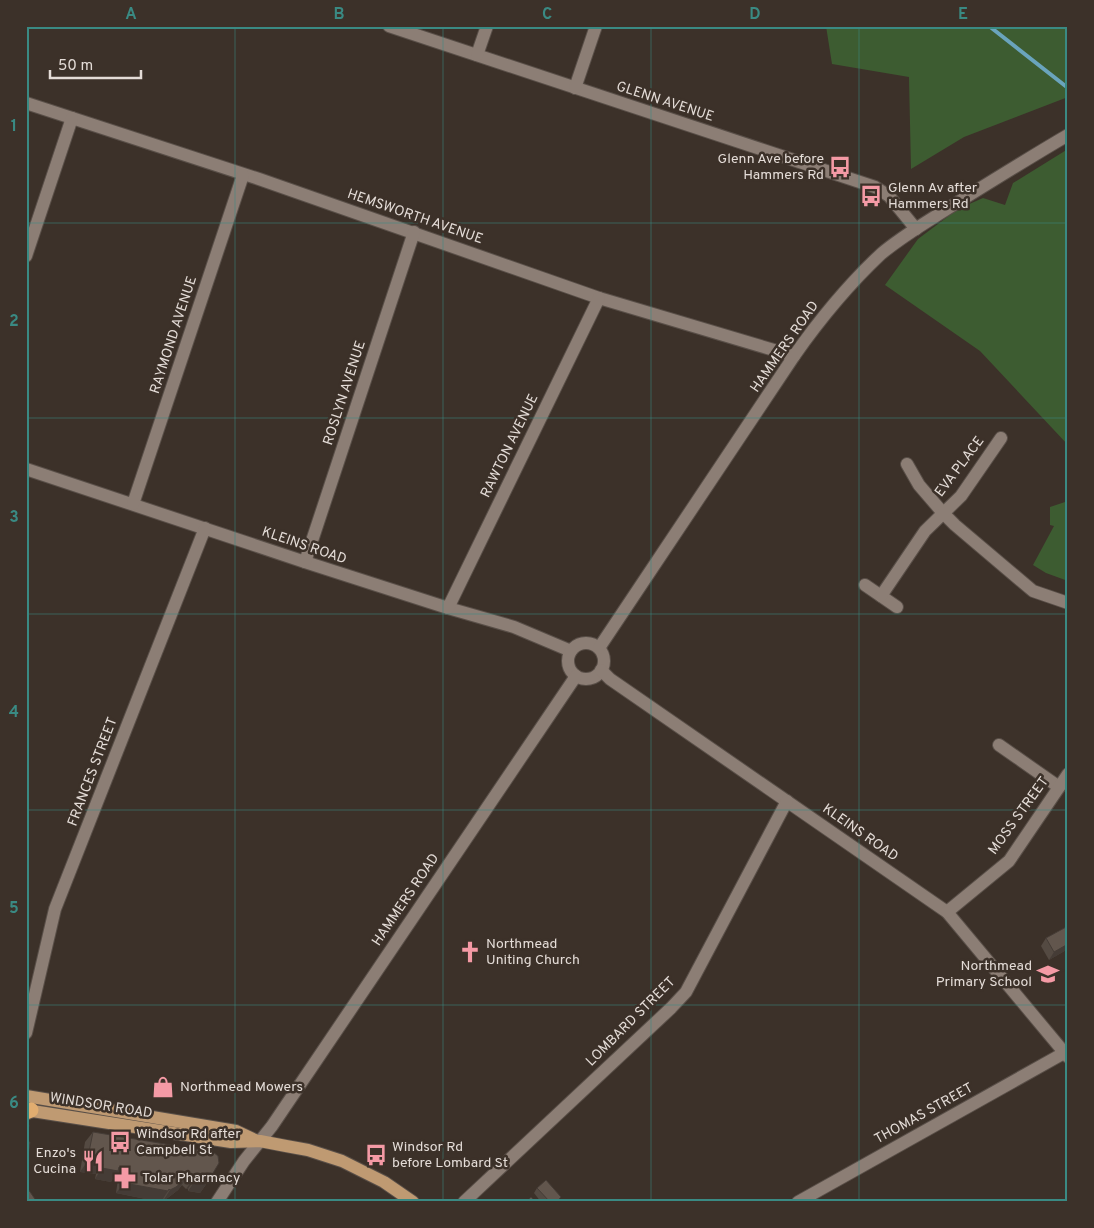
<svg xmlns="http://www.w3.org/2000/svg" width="1094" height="1228" viewBox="0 0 1094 1228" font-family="Overpass,sans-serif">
  <rect width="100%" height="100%" fill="#3c3129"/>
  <g fill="#3d5c31">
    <polygon points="826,26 1068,26 1068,97 964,137 911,169 909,77 832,64"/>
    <polygon points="1068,149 1068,445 980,351 885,285 918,239 958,209 983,198 1005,205 1013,183"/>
    <polygon points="1068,501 1068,581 1046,573 1033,565 1054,526 1050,525 1050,507"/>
  </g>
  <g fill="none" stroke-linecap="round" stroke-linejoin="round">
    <polyline stroke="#6aa4bd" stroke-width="4" points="989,26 1068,88"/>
    <g stroke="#594f48" stroke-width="14">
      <g id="minor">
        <polyline points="389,26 875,187 889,196 916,229"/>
        <polyline points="477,55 487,26"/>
        <polyline points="575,88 596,26"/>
        <polyline points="26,103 259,179 599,298 794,356"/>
        <polyline points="26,256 72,118"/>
        <polyline points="907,464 919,485 943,513 955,525 1033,591 1068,603"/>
        <polyline points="26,469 305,562 448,608 514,627 571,651"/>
        <polyline points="133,504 243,175"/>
        <polyline points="305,562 414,232"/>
        <polyline points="865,585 897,607"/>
        <polyline points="881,596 925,531 961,496 1001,438"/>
        <polyline points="448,608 599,298"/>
        <circle cx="586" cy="661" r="18"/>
        <path d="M599 648 794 356C820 319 848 285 881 254 901 237 925 223 947 209 987 184 1027 159 1068 135"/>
        <polyline points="601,670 610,679 947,912 1068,1057"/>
        <polyline points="999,745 1059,787"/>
        <polyline points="947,912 1009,861 1068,774"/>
        <polyline points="26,1033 55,909 205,528"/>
        <polyline points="217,1202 244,1161 272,1126 576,676"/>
        <polyline points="464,1202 671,1008 686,992 787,801"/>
        <polyline points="798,1202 1064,1053"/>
      </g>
    </g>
    <g stroke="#594f48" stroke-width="14">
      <g id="major">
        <polyline points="26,1096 236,1131 255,1140"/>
        <polyline points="26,1110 231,1142 260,1141 286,1146 308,1150 342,1161 384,1182 413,1202"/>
      </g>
    </g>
    <g stroke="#594f48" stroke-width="17">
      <polyline id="highway" points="26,1112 31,1110"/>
    </g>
    <use href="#minor" stroke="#8c7e75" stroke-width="12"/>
    <use href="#major" stroke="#bf9a72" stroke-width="12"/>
    <use href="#highway" stroke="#e1ad70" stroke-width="15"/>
  </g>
  <g fill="#544a42">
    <polygon points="1068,926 1068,949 1049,960 1041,946 1046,938"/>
    <polygon points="93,1132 213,1152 207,1183 200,1193 188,1191 188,1189 186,1189 182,1185 178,1190 169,1197 163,1201 162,1200 161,1202 116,1193 118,1179 113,1178 111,1182 95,1179 96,1174 80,1172 85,1142"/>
    <polygon points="537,1188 558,1202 541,1202 534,1193"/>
  </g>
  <g fill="#453c36">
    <polygon points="1068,944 1068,949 1049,960 1054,952"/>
    <polygon points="87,1162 103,1164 96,1174 80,1172"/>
    <polygon points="119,1167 125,1168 118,1179 113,1178 111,1182 95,1179 102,1168"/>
    <polygon points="188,1173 182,1183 186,1179 178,1190 169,1197 163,1201 170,1190"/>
    <polygon points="193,1179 195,1179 188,1189 186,1189"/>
    <polygon points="195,1181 207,1183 200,1193 188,1191"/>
    <polygon points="124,1183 168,1191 161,1202 116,1193"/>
  </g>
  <g fill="#62564d" stroke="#453c36">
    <polygon points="1068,926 1068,944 1054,952 1046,938"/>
    <polygon points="26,1124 29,1125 26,1142 30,1142 28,1156 26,1156"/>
    <polygon points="93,1132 213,1152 218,1156 219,1163 207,1183 195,1181 195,1179 193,1179 188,1173 184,1177 186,1179 176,1187 170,1190 169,1189 168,1191 124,1183 125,1168 119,1167 118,1171 102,1168 103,1164 87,1162"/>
    <polygon points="546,1180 561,1197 556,1202 550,1202 537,1188"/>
    <polygon points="26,1186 37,1202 26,1202"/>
    <polygon points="531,1197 536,1202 526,1202"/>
  </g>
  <path fill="none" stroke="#3a8a83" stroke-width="1" stroke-opacity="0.55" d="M235 26V1202M443 26V1202M651 26V1202M859 26V1202M26 223H1068M26 418H1068M26 614H1068M26 810H1068M26 1005H1068"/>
  <defs>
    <g id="bus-bare" transform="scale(1.725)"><path d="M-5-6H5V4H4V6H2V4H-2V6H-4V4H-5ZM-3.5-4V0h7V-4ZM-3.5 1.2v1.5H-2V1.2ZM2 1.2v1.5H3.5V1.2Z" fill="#f49aa5" stroke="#3c3129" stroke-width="2.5" paint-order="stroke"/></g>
    <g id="church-bare" transform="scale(1.725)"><path d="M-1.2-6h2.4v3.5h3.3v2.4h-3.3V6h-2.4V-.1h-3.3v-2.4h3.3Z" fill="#f49aa5" stroke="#3c3129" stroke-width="2.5" paint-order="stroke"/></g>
    <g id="school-bare" transform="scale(1.725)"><path d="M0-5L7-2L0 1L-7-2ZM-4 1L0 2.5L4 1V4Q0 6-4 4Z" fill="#f49aa5" stroke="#3c3129" stroke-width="2.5" paint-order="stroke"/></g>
    <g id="shop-bare" transform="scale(1.725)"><path d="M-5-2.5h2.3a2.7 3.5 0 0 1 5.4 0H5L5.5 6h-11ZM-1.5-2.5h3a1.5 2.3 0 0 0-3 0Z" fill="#f49aa5" stroke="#3c3129" stroke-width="2.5" paint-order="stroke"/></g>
    <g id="restaurant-bare" transform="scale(1.725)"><path d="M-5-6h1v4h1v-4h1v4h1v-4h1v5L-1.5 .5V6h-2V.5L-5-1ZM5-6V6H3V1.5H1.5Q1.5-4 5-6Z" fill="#f49aa5" stroke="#3c3129" stroke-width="2.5" paint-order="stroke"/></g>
    <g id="pharmacy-bare" transform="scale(1.725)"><path d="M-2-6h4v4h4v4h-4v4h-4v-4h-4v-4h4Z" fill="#f49aa5" stroke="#3c3129" stroke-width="2.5" paint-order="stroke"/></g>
  </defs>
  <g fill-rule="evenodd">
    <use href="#bus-bare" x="840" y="167"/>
    <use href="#bus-bare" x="871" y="196"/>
    <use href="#church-bare" x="470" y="952"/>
    <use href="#school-bare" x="1048" y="974"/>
    <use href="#shop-bare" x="163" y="1087"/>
    <use href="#bus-bare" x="120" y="1142"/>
    <use href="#bus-bare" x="376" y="1155"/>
    <use href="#restaurant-bare" x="93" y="1161"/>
    <use href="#pharmacy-bare" x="125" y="1178"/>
  </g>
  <g text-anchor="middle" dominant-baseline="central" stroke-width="5" stroke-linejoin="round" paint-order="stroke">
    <g font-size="14" fill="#e4dcd7" stroke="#3c3129">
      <text transform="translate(665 102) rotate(18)">GLENN AVENUE</text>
      <text transform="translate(415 217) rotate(19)">HEMSWORTH AVENUE</text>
      <text transform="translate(174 335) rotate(-72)">RAYMOND AVENUE</text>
      <text transform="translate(785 347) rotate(-55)">HAMMERS ROAD</text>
      <text transform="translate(345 393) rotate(-72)">ROSLYN AVENUE</text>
      <text transform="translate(510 446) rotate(-64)">RAWTON AVENUE</text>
      <text transform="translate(960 467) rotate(-53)">EVA PLACE</text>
      <text transform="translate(304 546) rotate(19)">KLEINS ROAD</text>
      <text transform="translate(93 772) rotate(-69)">FRANCES STREET</text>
      <text transform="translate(1019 816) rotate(-54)">MOSS STREET</text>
      <text transform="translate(860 833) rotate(35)">KLEINS ROAD</text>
      <text transform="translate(406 900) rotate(-56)">HAMMERS ROAD</text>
      <text transform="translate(631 1022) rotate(-45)">LOMBARD STREET</text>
      <text transform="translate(101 1106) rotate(9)">WINDSOR ROAD</text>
      <text transform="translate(924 1114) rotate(-29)">THOMAS STREET</text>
    </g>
    <g font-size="14" fill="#e4dcd7" stroke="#3c3129" text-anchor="start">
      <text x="824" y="159" text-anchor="end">Glenn Ave before<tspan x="824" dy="16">Hammers Rd</tspan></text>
      <text x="888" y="188">Glenn Av after<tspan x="888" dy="16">Hammers Rd</tspan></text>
      <text x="486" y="944">Northmead<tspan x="486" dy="16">Uniting Church</tspan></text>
      <text x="1032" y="966" text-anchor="end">Northmead<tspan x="1032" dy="16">Primary School</tspan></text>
      <text x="180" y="1087">Northmead Mowers</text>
      <text x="136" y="1134">Windsor Rd after<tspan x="136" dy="16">Campbell St</tspan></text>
      <text x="392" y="1147">Windsor Rd<tspan x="392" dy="16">before Lombard St</tspan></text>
      <text x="76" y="1153" text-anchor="end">Enzo's<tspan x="76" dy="16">Cucina</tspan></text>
      <text x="142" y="1178">Tolar Pharmacy</text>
    </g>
  </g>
  <rect width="1094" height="1228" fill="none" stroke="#3c3129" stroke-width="55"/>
  <path d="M50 70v8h91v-8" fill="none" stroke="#e4dcd7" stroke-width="2.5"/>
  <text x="58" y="70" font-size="15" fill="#e4dcd7" stroke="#3c3129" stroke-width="4" paint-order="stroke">50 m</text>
  <rect x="28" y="28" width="1038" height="1172" fill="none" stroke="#3a8a83" stroke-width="2"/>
  <g font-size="16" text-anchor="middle" font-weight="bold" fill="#3a8a83">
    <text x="131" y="19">A</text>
    <text x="339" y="19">B</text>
    <text x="547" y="19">C</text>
    <text x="755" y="19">D</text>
    <text x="963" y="19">E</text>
    <text x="14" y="131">1</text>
    <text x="14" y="326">2</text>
    <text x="14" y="522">3</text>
    <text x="14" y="717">4</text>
    <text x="14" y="913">5</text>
    <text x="14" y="1108">6</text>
  </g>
</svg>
